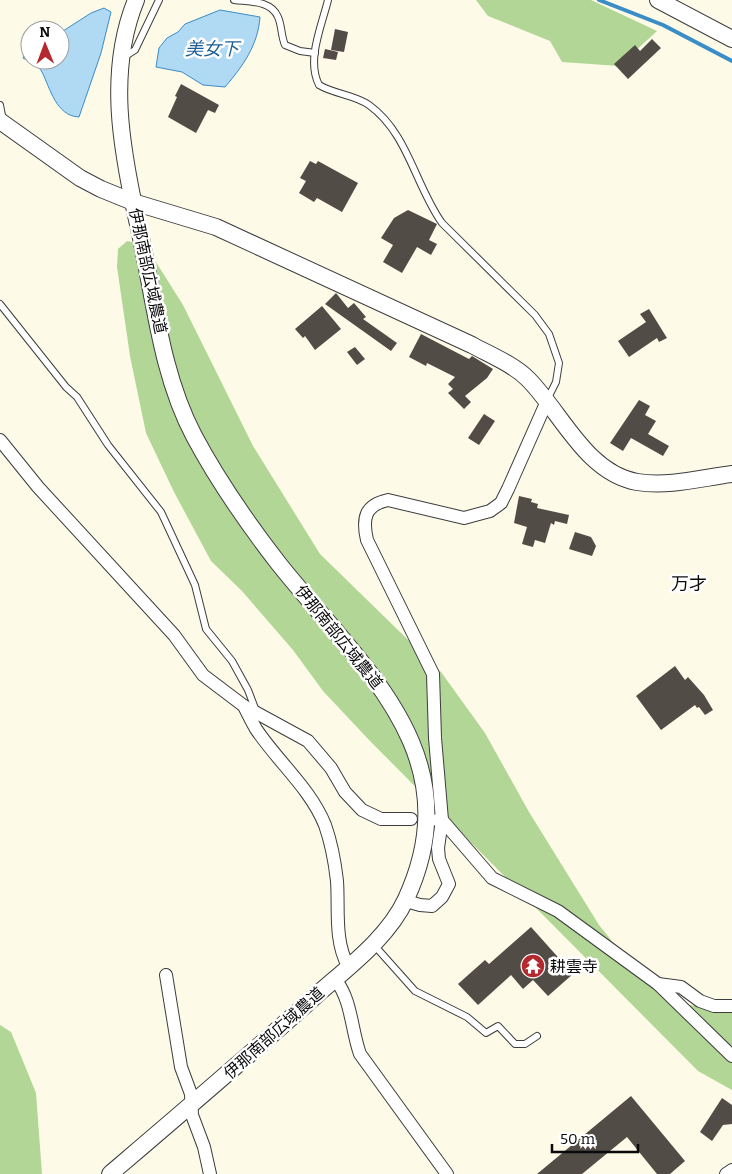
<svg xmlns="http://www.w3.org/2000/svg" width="732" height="1174" viewBox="0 0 732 1174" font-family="Bitter,'Noto Sans JP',serif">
  <rect width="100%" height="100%" fill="#fefae8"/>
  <g fill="#b1d695">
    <polygon points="476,0 591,0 657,31 619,66 562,62 550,41 488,16"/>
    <polygon points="127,241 136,243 154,259 183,305 253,446 320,554 441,672 485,733 529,812 599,925 639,975 690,1005 732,1012 732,1090 698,1071 370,741 323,691 293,650 242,591 211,561 174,492 146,433 130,356 117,267 118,249"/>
    <polygon points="0,1025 11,1032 36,1093 42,1174 0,1174"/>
  </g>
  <g fill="#b0d9f3" stroke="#3a8dc6">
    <path d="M104 8 111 12 101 53 79 117C56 116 50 88 42 72 38 65 30 62 23 58L30 42V60H60V33L91 13Z"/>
    <path d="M220 10 260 17C258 45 243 66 225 87L203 85 182 72 156 67 159 48 167 38 178 32 185 24Z"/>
  </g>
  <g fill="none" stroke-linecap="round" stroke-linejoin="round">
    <polyline stroke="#3a8dc6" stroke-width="4" points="599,0 663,25 732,61"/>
  </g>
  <g fill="#524c47">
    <polygon points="335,29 348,32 344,52 331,50"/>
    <polygon points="652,39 661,48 628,79 614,64 635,45 640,51"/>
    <polygon points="325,49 338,52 336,60 323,58"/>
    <polygon points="181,84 219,105 215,113 208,110 196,133 168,117 177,97 175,96"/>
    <polygon points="310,161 316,164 318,161 358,183 342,212 317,198 314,202 299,193 306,181 300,178"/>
    <polygon points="408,210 437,224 429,240 437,244 431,255 417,247 402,273 383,262 393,245 381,238 394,218"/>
    <polygon points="336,293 348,308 354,303 366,317 363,319 397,343 391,351 325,304"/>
    <polygon points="322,306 341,329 315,350 305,336 303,338 295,329"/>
    <polygon points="649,309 667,338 659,342 657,338 629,357 618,341 646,322 640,314"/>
    <polygon points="421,334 469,359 472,356 493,369 487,378 465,396 471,402 464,409 448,393 453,389 448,384 455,377 427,363 426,366 409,357"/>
    <polygon points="355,347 365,359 357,365 347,352"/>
    <polygon points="639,400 650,406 645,415 656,421 648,434 669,446 663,456 631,438 623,451 610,443"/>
    <polygon points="484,414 495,421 479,445 468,438"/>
    <polygon points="519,496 532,499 531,502 538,504 537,508 569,515 567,524 555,521 554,525 551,523 545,543 535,540 533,547 522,544 527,527 514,523"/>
    <polygon points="575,532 591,537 596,546 592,556 569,549"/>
    <polygon points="675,666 685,680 688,677 704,695 713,710 705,715 699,707 697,708 695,705 661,730 636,696"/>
    <polygon points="531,927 573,974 548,996 533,980 523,989 511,975 478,1005 458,984 485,960 489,964"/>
    <polygon points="631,1096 685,1161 670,1174 657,1174 627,1137 582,1174 537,1174"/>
    <polygon points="722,1098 732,1105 732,1124 723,1125 712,1141 700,1132"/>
  </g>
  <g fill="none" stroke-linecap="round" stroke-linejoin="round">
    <g stroke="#3d3d3d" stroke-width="8">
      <g id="service">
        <path d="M234 0C249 2 271 0 278 17 282 26 281 36 285 45L300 51 315 53"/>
        <path d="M328 0C322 25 306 60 319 85 334 94 355 95 369 105 408 133 415 185 442 223L535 315 549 334 559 363 556 382 547 400"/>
        <polyline points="124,57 135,50 159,0"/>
        <polyline points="0,105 3,121"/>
        <polyline points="0,304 66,387 77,397 108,445 161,512 195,585 206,629 232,661 248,690 256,711"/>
        <polyline points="374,945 415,991 467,1017 486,1033 498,1026 515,1044 525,1044 537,1036"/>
      </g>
    </g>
    <g stroke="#3d3d3d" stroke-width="14">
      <g id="minor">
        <polyline points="0,440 38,487 174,635 203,675 244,706 308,741 331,768 345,792 362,810 381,819 411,819"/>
        <path d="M244 706C248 714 252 722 256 729 278 762 310 788 325 825 331 842 335 863 337 881 339 909 334 940 348 966"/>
        <polyline points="437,820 442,820 492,878 558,911 658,984 732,1056"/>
        <path d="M406 901 420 905 432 906 442 897 449 884 439 859 438 848 442 820 435 738 433 674 367 540C362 518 365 505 388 500L464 518 490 511 501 503 508 489 547 401"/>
        <polyline points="166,975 181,1067 191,1094 192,1115 204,1147 210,1174"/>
        <path d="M335 979C352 1000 351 1029 360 1054L447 1174"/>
        <polyline points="658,984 681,987 700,1001 714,1006 732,1006"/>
        <polyline points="726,1174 732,1170"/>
      </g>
    </g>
    <g stroke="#3d3d3d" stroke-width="18">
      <g id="tertiary">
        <polyline points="658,0 732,39"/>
        <path d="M0 121 80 178 101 189 133 202 216 227 472 345C490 355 513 364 528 379 561 412 586 473 637 482 669 487 701 478 732 474"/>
        <path d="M110 1174C178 1116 245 1059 311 1000 344 970 387 940 406 899 473 754 360 666 279 564 248 524 218 481 194 436 159 370 154 291 137 220 121 147 107 71 136 0"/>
      </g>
    </g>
    <use href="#service" stroke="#fff" stroke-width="6"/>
    <use href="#minor" stroke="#fff" stroke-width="12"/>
    <use href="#tertiary" stroke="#fff" stroke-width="16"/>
  </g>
  <defs>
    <g id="temple-disc" transform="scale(1.25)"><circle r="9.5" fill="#b3292f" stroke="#fff"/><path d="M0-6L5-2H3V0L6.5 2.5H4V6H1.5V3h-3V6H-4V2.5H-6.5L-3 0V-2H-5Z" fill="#fff"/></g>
  </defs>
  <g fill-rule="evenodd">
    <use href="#temple-disc" x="533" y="966"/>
  </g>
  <g text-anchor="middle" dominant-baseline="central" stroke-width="5" stroke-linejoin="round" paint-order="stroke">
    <g font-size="16" fill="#0a0a0a" stroke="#fff">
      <text transform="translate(148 271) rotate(78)">伊那南部広域農道</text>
      <text transform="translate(339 637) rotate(51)">伊那南部広域農道</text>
      <text transform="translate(274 1033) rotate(-42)">伊那南部広域農道</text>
    </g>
    <g font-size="16" fill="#0a0a0a" stroke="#fff" text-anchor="start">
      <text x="550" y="966">耕雲寺</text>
    </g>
    <g font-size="18" font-style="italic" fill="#1a5e95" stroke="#fff">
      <text x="212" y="49">美女下</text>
    </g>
    <g font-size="18" fill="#0a0a0a" stroke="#fff">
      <text x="689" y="584">万才</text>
    </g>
  </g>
  <g transform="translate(45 45) rotate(359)"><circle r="24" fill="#ffffff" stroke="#9d9d9d"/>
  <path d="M0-4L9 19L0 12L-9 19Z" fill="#b3292f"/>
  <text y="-8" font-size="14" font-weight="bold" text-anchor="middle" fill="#0a0a0a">N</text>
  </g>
  <path d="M552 1144v8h86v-8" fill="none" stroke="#0a0a0a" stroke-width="2.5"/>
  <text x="560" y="1144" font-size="15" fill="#0a0a0a" stroke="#ffffff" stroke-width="4" paint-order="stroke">50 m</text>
</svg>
